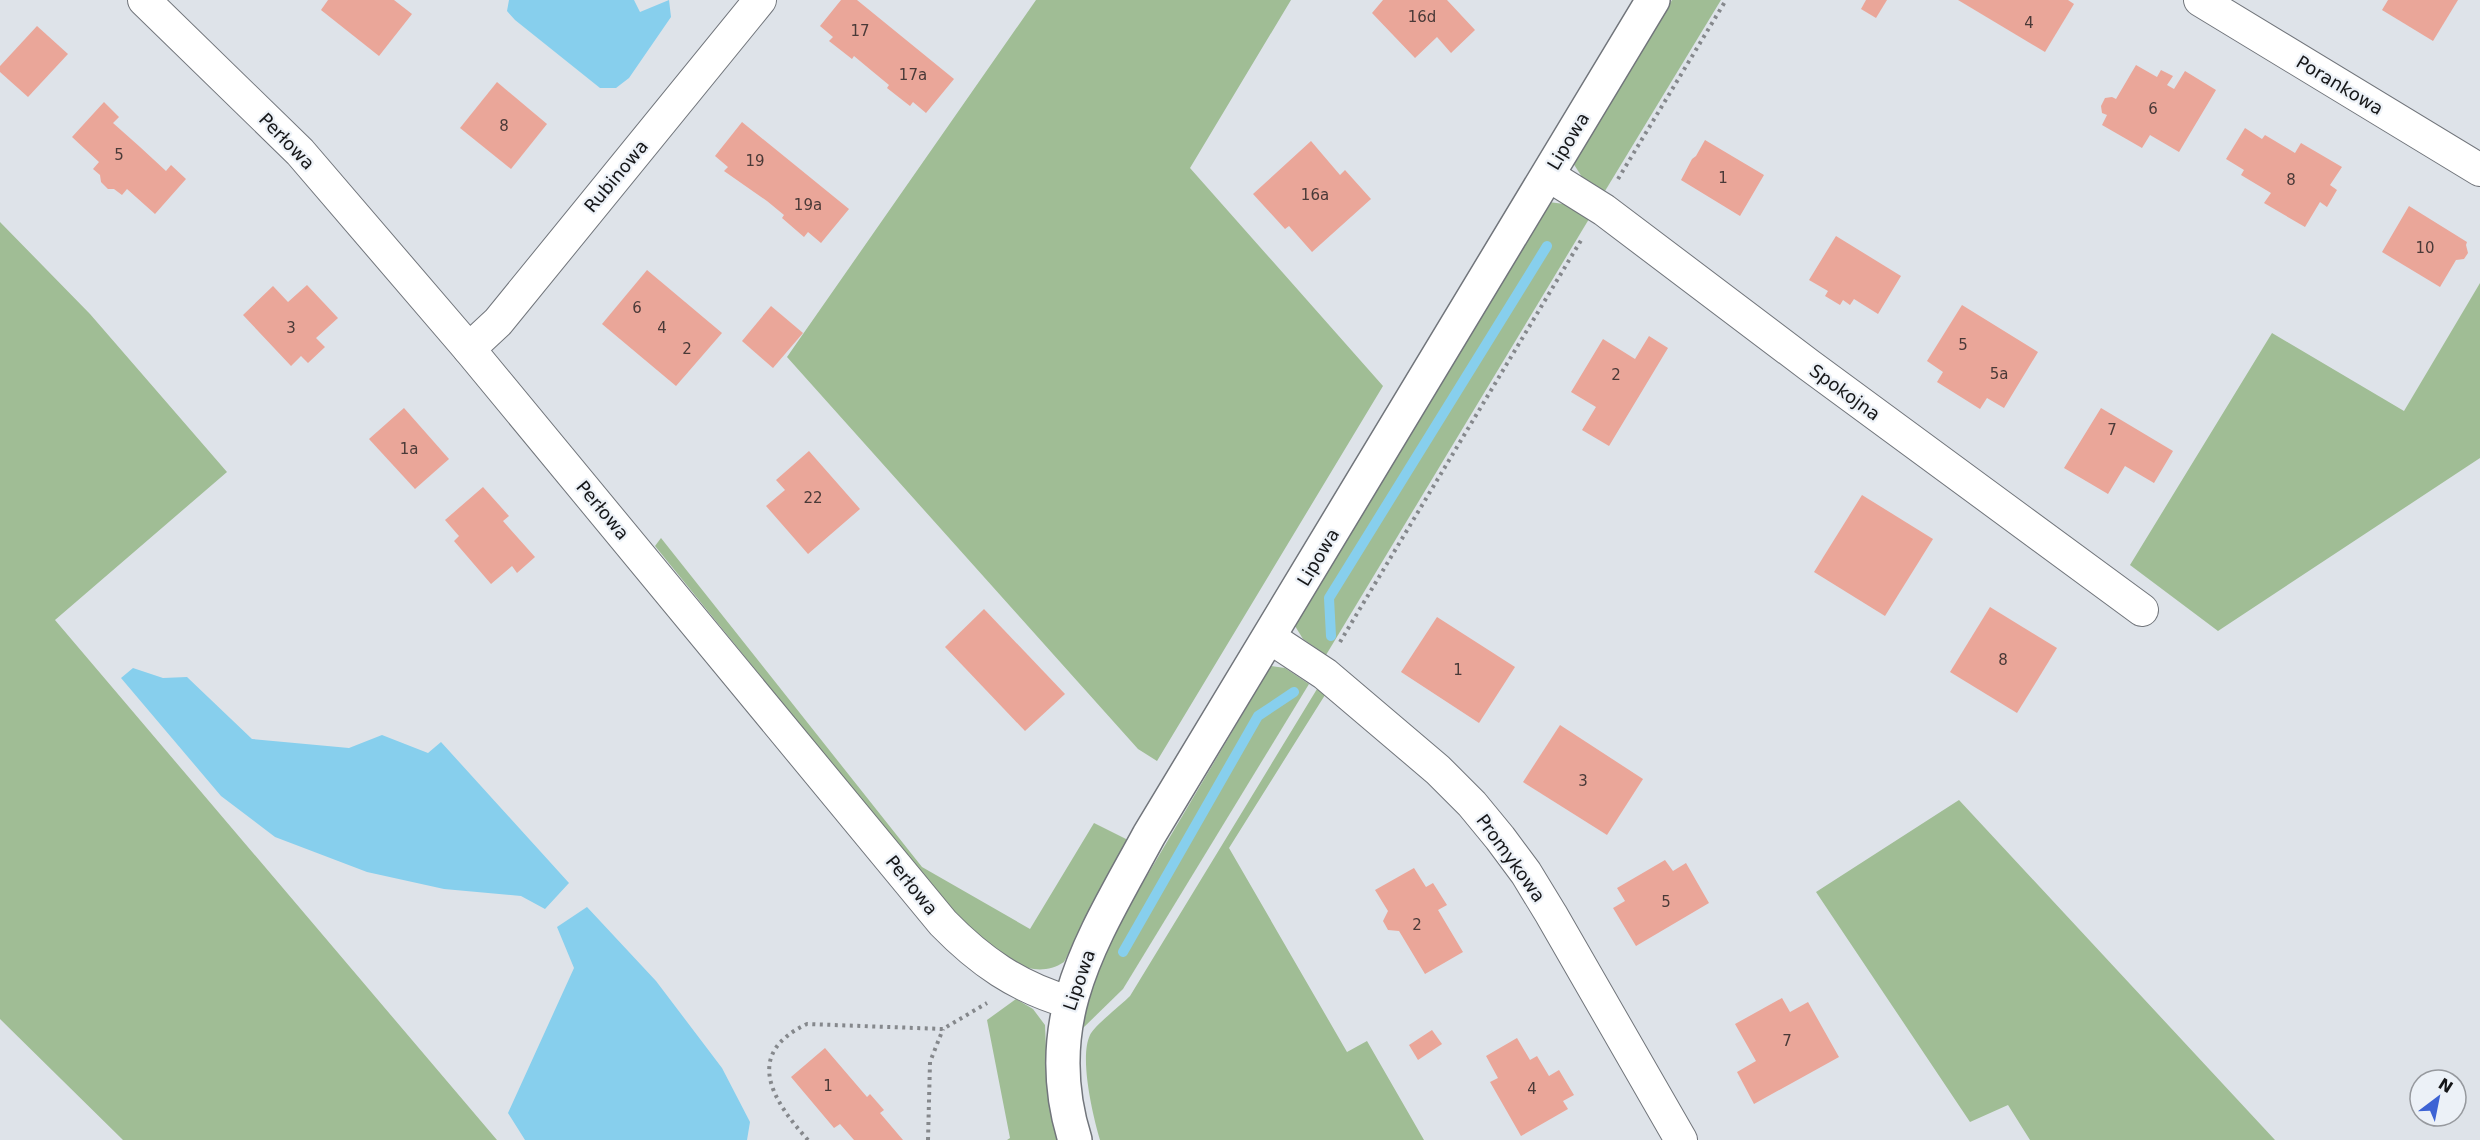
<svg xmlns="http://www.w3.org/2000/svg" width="2480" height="1140" viewBox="0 0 2480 1140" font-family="'DejaVu Sans',sans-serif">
  <rect width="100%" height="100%" fill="#dee3e9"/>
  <g fill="#a0bd95">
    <polygon points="1036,0 1291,0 1190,168 1383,386 1157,761 1138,749 787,357"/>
    <polygon points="1672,0 1721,0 1605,191 1582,177 1573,163"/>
    <polygon points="1549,202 1564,204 1589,219 1326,655 1303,639 1295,626"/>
    <polygon points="0,222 90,314 227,472 55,620 497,1140 123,1140 0,1019"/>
    <polygon points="2480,283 2480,458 2218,631 2130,565 2272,333 2404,411"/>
    <path d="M661 538 922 867 1030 929 1094 823 1128 840 1064 962C1023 989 980 936 952 912L655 546Z"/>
    <path d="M1271 666 1285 668 1309 684 1123 989 1080 1031C1089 993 1102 958 1119 923Z"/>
    <path d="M1317 689 1325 695 1229 848 1347 1052 1367 1041 1424 1140H1100C1093 1116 1079 1058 1090 1035 1094 1026 1121 1005 1130 996Z"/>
    <polygon points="1959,800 2275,1140 2030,1140 2008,1105 1970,1122 1816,892"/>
    <polygon points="1016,999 1033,1009 1045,1025 1047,1074 1059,1140 1007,1140 1010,1138 987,1020"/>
  </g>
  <g fill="#87cfed">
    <polygon points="509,0 634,0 640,12 669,0 671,17 629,78 616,88 600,88 515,20 507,11"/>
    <polygon points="133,668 163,678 187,677 252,739 349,748 382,735 428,753 441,742 569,883 545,909 521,896 444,889 367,872 275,837 221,796 121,678"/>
    <polygon points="587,907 656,981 722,1068 750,1122 747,1140 525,1140 508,1113 574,968 557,927"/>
  </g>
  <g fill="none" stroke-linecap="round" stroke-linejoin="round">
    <g stroke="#87cfed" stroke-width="10">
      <polyline points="1331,636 1329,598 1547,246"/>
      <polyline points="1123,952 1258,716 1294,692"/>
    </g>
  </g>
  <g fill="#eaa699">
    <polygon points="328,0 394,0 412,14 379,56 321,10"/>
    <polygon points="841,0 857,0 954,79 926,113 913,102 910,106 887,88 889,85 872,71 854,56 852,59 829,41 833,37 820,26"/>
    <polygon points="1383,0 1447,0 1475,30 1451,53 1437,37 1415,58 1372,13"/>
    <polygon points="1866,0 1887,0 1876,18 1861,9"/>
    <polygon points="1958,0 2068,0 2074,4 2045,52"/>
    <polygon points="2388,0 2458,0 2433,41 2382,10"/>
    <polygon points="37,26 68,54 28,97 0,72 0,66"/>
    <polygon points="2136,65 2157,77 2161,70 2173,76 2167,85 2174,89 2185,71 2216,90 2179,152 2150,135 2142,148 2102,125 2107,115 2102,113 2101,106 2105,98 2112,97 2116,99"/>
    <polygon points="497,82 547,124 511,169 460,128"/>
    <polygon points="104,102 119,117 113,123 140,147 166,171 171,165 186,179 155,214 127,189 122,195 114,189 108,189 101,182 100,175 93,169 99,162 72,137"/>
    <polygon points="742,122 849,209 821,243 808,232 804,237 782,218 784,215 767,201 724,171 728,167 715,156"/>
    <polygon points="2245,128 2262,139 2265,135 2295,153 2301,143 2342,167 2330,185 2337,190 2327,207 2320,202 2305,227 2264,203 2271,193 2241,175 2244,170 2226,159"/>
    <polygon points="1705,140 1764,175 1740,216 1681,180 1692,159 1696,156"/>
    <polygon points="1311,141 1340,175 1345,170 1371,199 1312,252 1289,226 1285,229 1253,194"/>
    <polygon points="2409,206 2467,242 2466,245 2468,253 2464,259 2456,260 2440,287 2382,252"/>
    <polygon points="1836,236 1901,276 1878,314 1854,299 1850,305 1843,300 1840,305 1825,296 1828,291 1809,280"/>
    <polygon points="647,270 722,333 676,386 602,324"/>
    <polygon points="307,285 338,318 316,338 325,347 308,363 301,356 291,366 243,315 273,286 288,302"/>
    <polygon points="1962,305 2038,352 2004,408 1987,398 1980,409 1937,382 1943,372 1927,361"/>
    <polygon points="771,306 803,333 773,368 742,341"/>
    <polygon points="1649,336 1668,348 1609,446 1582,430 1596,407 1571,392 1603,339 1635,359"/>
    <polygon points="404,408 449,459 415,489 369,439"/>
    <polygon points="2101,408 2173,451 2154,483 2125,466 2108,494 2064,468"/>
    <polygon points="809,451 860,509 808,554 766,506 785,490 776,480"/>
    <polygon points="483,487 509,516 503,521 535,557 517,573 512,566 491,584 454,541 459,536 445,520"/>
    <polygon points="1862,495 1933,539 1885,616 1814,572"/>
    <polygon points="1990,607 2057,648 2017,713 1950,672"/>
    <polygon points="984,609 1065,694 1025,731 945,647"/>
    <polygon points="1437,617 1515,667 1479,723 1401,672"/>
    <polygon points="1560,725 1643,779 1607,835 1523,782"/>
    <polygon points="1665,860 1673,871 1686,863 1709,903 1636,946 1613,908 1625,901 1617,888"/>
    <polygon points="1414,868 1426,887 1433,883 1447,905 1438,910 1463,952 1425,974 1399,931 1388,930 1383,921 1388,911 1375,890"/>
    <polygon points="1782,998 1790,1012 1808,1002 1839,1057 1754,1104 1737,1072 1756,1061 1735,1024"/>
    <polygon points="1432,1030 1442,1044 1418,1060 1409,1045"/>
    <polygon points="1517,1038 1530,1060 1537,1056 1549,1076 1559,1070 1574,1095 1563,1101 1568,1109 1521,1136 1490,1082 1498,1078 1486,1056"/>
    <polygon points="825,1048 867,1097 870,1094 884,1110 880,1113 903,1140 854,1140 840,1124 834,1128 791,1077"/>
  </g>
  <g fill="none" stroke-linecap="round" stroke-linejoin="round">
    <g stroke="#71757b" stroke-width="34">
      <g id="minor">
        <path d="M144 0 300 152 469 349 943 923C980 961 1017 987 1069 1002"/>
        <polyline points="2200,0 2480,170"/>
        <polyline points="1548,175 1604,210 1809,365 2142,610"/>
        <polyline points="469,349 498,322 760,0"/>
        <polyline points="1269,637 1325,674 1438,770 1472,804 1500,838 1526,873 1551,914 1681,1140"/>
      </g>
    </g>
    <g stroke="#71757b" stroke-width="36">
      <path id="tertiary" d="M1075 1140C1037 1019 1094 937 1149 835L1653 0"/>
    </g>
    <g stroke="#85888c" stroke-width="4" stroke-dasharray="3 4.5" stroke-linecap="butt">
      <polyline points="1618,179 1726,0"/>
      <polyline points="1340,642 1583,237"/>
      <path d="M808 1140C772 1100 743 1054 807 1024L943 1029 987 1003"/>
      <polyline points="928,1140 930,1062 943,1029"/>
    </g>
    <use href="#minor" stroke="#fff" stroke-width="32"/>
    <use href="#tertiary" stroke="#fff" stroke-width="33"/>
  </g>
  <g text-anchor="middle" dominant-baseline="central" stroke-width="4.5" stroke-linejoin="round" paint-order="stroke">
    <g font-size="15" fill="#4a3a38">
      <text x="1422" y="17">16d</text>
      <text x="2029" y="23">4</text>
      <text x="860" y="31">17</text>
      <text x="913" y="75">17a</text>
      <text x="2153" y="109">6</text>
      <text x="504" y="126">8</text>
      <text x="119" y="155">5</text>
      <text x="755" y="161">19</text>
      <text x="1723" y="178">1</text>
      <text x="2291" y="180">8</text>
      <text x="1315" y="195">16a</text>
      <text x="808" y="205">19a</text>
      <text x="2425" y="248">10</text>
      <text x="637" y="308">6</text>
      <text x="291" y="328">3</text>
      <text x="662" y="328">4</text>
      <text x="1963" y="345">5</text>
      <text x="687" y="349">2</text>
      <text x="1999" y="374">5a</text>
      <text x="1616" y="375">2</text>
      <text x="2112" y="430">7</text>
      <text x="409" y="449">1a</text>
      <text x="813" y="498">22</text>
      <text x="2003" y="660">8</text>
      <text x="1458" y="670">1</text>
      <text x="1583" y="781">3</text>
      <text x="1666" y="902">5</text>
      <text x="1417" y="925">2</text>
      <text x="1787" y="1041">7</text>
      <text x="828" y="1086">1</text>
      <text x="1532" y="1089">4</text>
    </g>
    <g font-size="18" fill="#151618" stroke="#ecf1f7">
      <text transform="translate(2340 85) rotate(31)">Porankowa</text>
      <text transform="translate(287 141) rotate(46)">Perłowa</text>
      <text transform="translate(1568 141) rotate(-59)">Lipowa</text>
      <text transform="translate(616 176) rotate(-50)">Rubinowa</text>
      <text transform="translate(1845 392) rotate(36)">Spokojna</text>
      <text transform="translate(603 510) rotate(50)">Perłowa</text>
      <text transform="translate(1318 557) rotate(-59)">Lipowa</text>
      <text transform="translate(1511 858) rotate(54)">Promykowa</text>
      <text transform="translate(912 885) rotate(51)">Perłowa</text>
      <text transform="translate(1079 980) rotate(-71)">Lipowa</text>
    </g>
  </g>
  <g transform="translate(2438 1098) rotate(32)"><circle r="28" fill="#ecf1f7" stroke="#96999e" stroke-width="1.5"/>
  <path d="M0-4.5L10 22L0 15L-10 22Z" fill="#3d63d4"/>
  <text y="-9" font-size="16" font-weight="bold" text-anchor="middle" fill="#151618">N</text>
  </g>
</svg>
